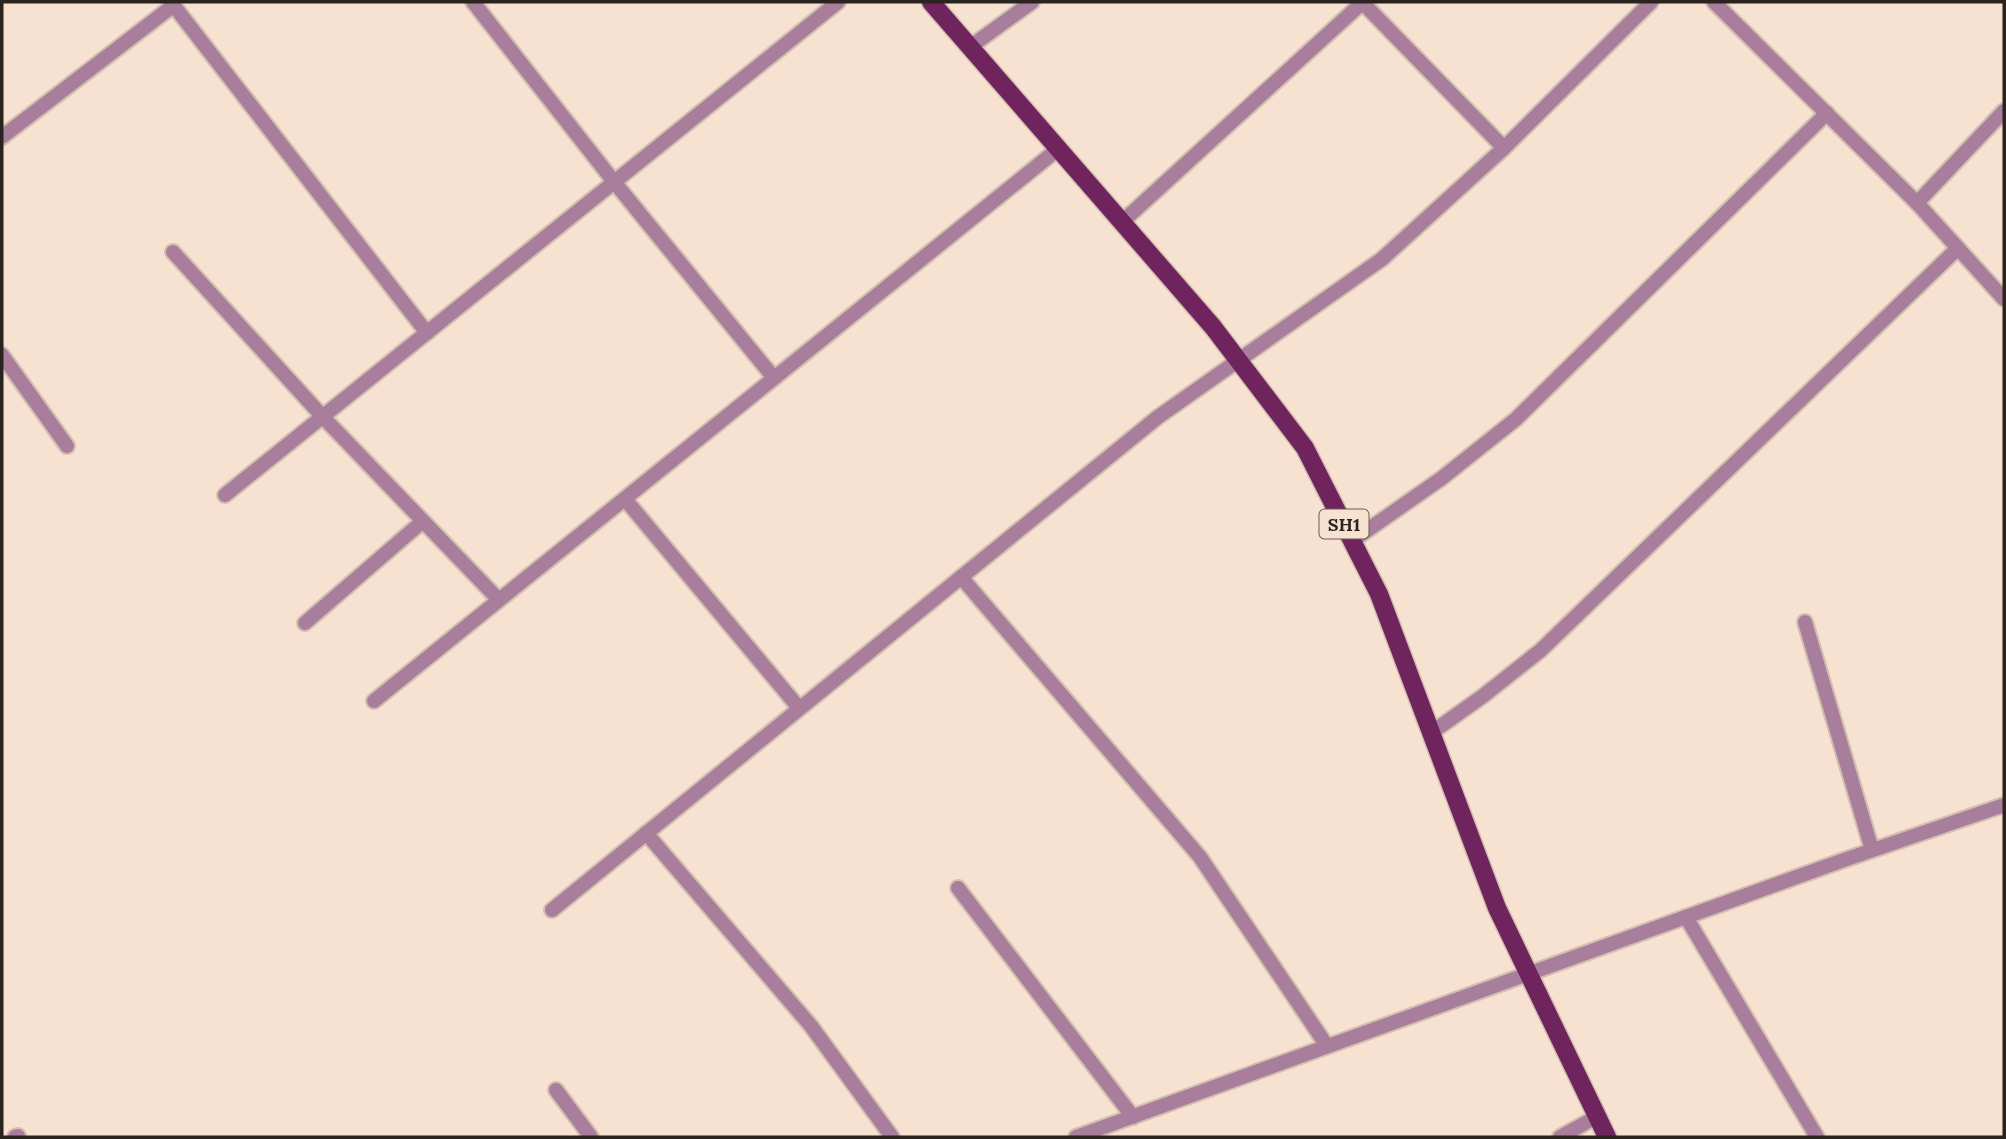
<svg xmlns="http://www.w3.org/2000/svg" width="2006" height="1139" viewBox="0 0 2006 1139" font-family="Lora,serif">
  <rect width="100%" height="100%" fill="#f7e1d0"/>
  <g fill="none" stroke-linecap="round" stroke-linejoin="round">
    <g stroke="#d2bfb0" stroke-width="18">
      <polyline id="lane" points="1686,917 1817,1137"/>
    </g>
    <g stroke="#d2bfb0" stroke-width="18">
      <g id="street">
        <polyline points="171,2 427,333"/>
        <polyline points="473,2 615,183 774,378"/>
        <polyline points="1362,2 1504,148"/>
        <polyline points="1714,2 1917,203 2004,299"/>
        <polyline points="970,47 1032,2"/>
        <polyline points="2,137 174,5"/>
        <polyline points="1917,203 2004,111"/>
        <polyline points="1122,222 1363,2"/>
        <polyline points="173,252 322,416 499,600"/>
        <polyline points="2,355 67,446"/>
        <polyline points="225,495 838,2"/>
        <polyline points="625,499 799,708"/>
        <polyline points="1352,541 1442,478 1516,419 1827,113"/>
        <polyline points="961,577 1200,857 1327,1046"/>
        <polyline points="1805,622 1872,850"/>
        <polyline points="305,623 423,521"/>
        <polyline points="374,701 1058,149"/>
        <polyline points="1431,733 1483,696 1541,650 1958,248"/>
        <polyline points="646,833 811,1026 892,1137"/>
        <polyline points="958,888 1133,1117"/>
        <polyline points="552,910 1158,417 1382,259 1504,148 1651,2"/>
        <polyline points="556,1090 591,1137"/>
        <polyline points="15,1137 18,1136"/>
        <polyline points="1076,1137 1841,861 2004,805"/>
        <polyline points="1560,1137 1596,1117"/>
      </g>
    </g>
    <g stroke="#d2bfb0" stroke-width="21">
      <polyline id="primary" points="931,2 1213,327 1305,448 1379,594 1497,908 1607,1137"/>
    </g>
    <use href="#lane" stroke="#a97e9c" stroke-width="14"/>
    <use href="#street" stroke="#a97e9c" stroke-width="14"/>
    <use href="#primary" stroke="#70245e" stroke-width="18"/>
  </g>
  <g text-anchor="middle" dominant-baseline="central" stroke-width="6" stroke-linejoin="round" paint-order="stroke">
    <rect fill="#f7e1d0" stroke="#685c53" stroke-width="2" x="1319.5" y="509.5" width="49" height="29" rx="5"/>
    <g font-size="18" font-weight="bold" fill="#2b231d">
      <text x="1344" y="524">SH1</text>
    </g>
  </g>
  <rect width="2006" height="1139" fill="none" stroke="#2b231d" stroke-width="7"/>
</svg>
